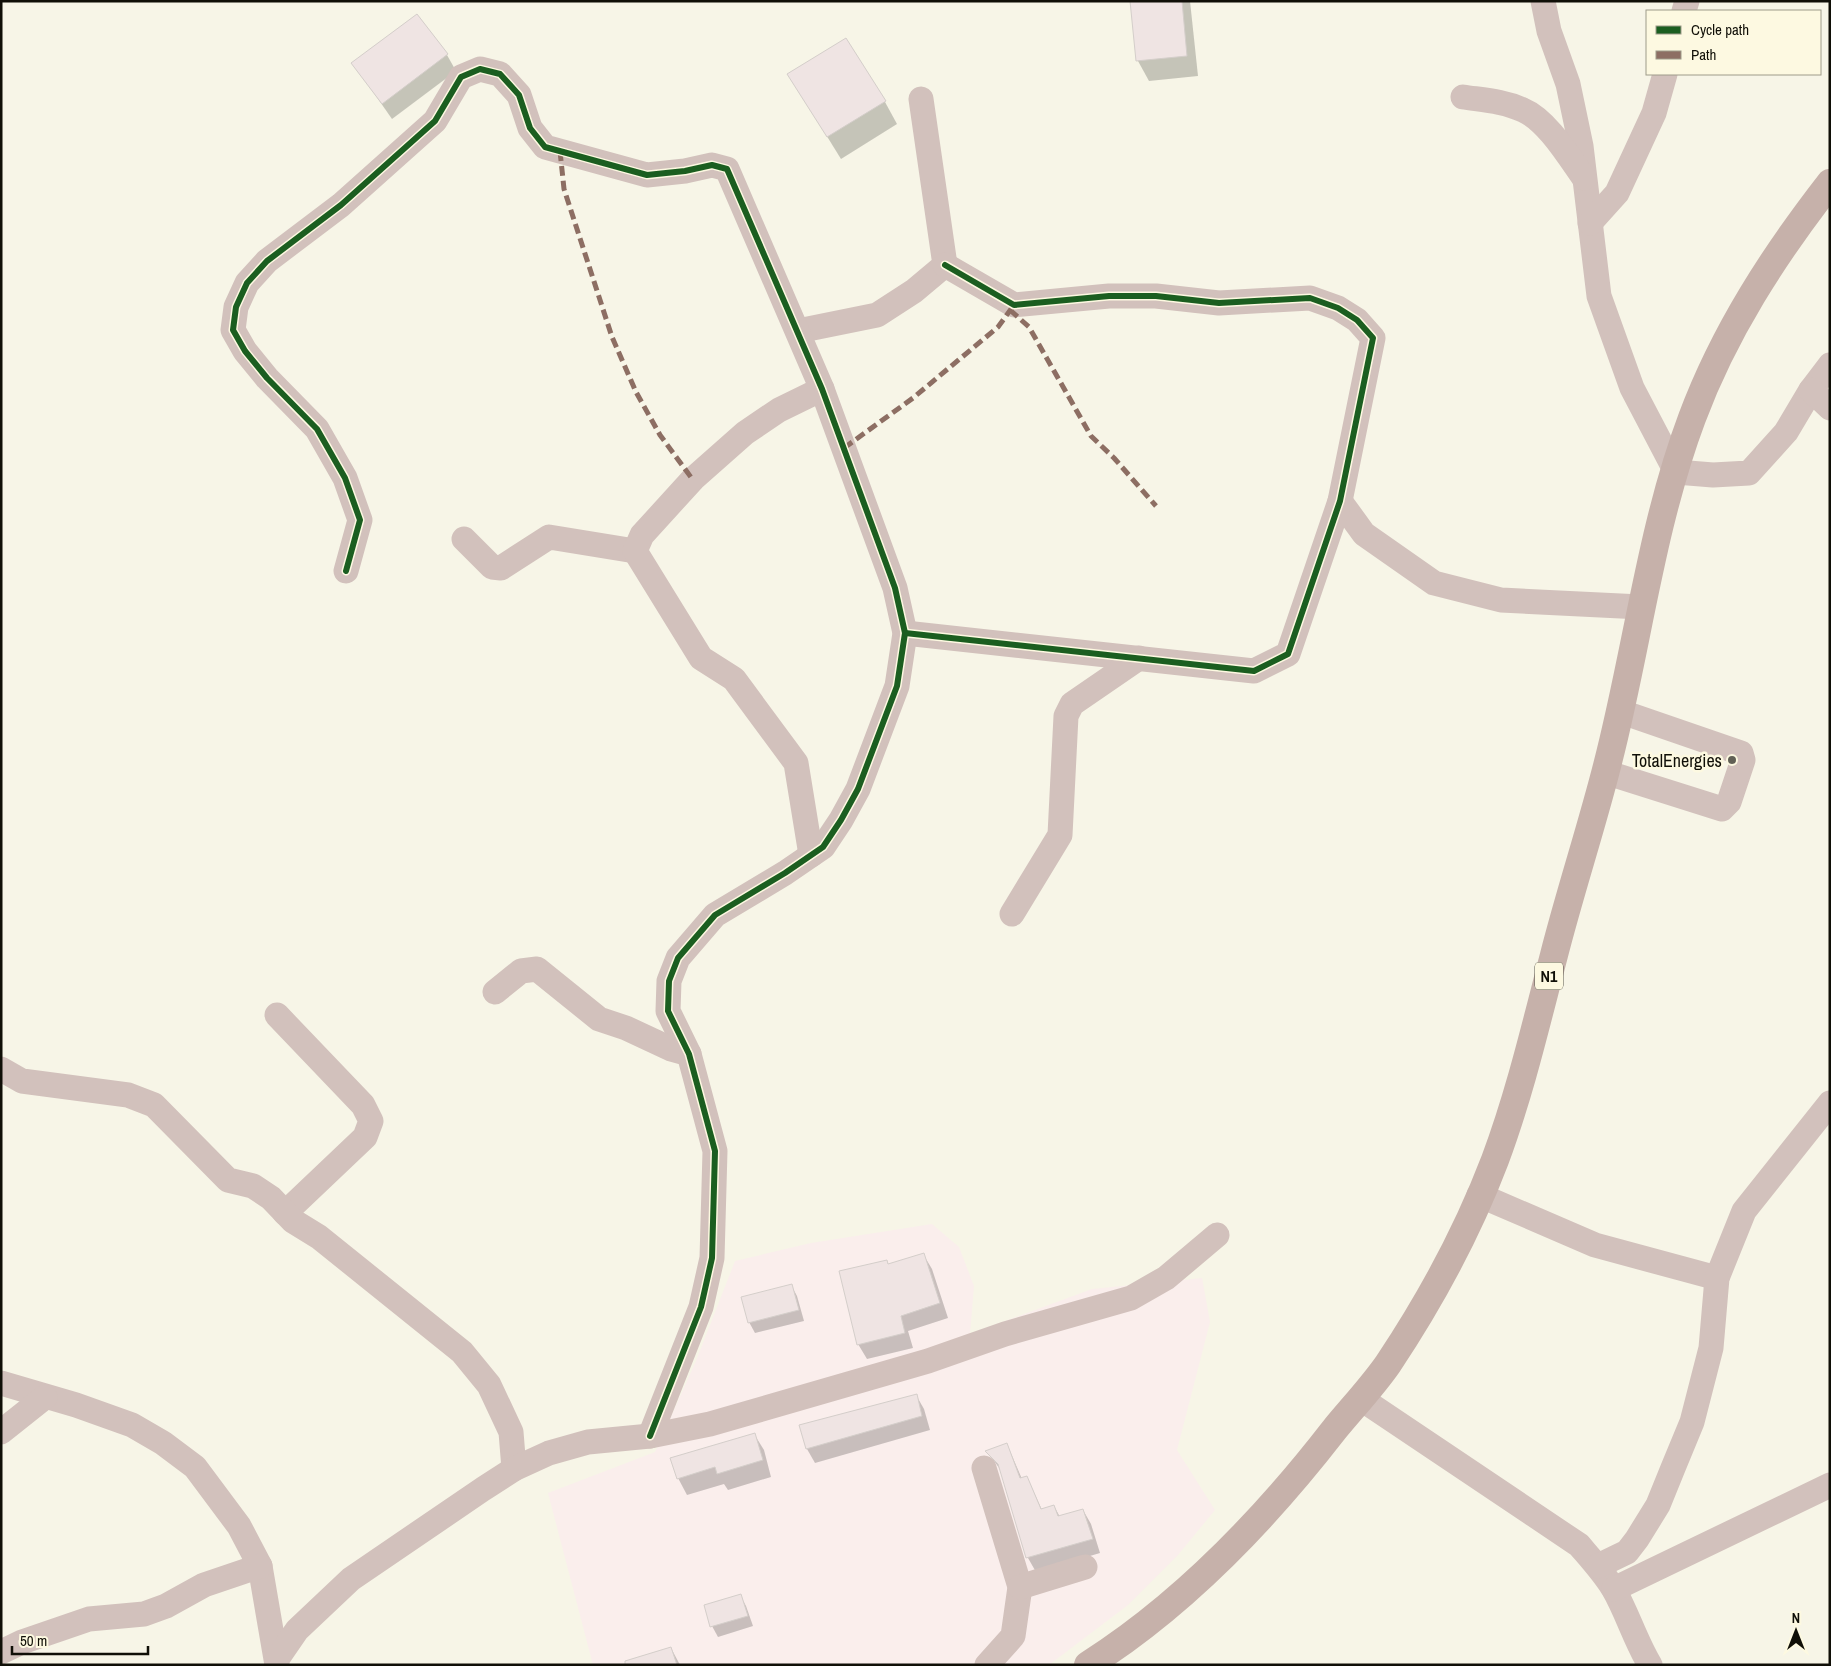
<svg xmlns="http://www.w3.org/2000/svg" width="1831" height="1666" viewBox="0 0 1831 1666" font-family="'Archivo Narrow',sans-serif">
  <rect width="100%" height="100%" fill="#f7f5e7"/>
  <polygon fill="#faeeec" points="932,1224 959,1247 974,1286 970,1334 1092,1289 1202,1278 1210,1322 1177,1450 1215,1510 1178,1555 1128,1605 1049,1665 593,1665 548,1493 655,1452 696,1361 735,1261 811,1243"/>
  <g fill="#0003">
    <polygon points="1190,1 1198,76 1149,81 1138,61 1132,2"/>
    <polygon points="417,15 447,55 456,71 392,119 353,63"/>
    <polygon points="802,96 885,102 897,124 841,159"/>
    <polygon points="923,1254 932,1269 948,1318 908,1331 913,1348 867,1359 858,1344 886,1261 889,1266"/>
    <polygon points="791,1285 797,1296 804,1321 755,1333 749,1322"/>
    <polygon points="916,1395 924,1409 930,1430 815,1463 807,1449 800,1426"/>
    <polygon points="754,1434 764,1450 771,1477 728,1490 724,1484 687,1495 678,1478"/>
    <polygon points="1007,1444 1022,1479 1027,1477 1042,1510 1054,1506 1060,1517 1083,1510 1091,1524 1100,1553 1036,1572 1028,1558 1002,1472 987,1451"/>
    <polygon points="740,1595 746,1606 753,1626 718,1637 712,1626"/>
    <polygon points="671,1648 680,1665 628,1665"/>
  </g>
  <g fill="#efe4e3" stroke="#d4ceca">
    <polygon points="1130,1 1182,1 1187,56 1136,61"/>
    <polygon points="417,14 448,54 382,104 351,63"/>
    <polygon points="846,38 886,101 827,137 787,74"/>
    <polygon points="924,1253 940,1303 901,1316 905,1333 857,1345 839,1271 887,1260 888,1264"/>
    <polygon points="792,1284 799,1310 748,1323 741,1297"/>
    <polygon points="917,1394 922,1416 806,1449 799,1425"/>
    <polygon points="755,1433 763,1460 717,1474 715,1467 677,1479 670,1458"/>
    <polygon points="1007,1443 1020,1478 1027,1476 1041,1509 1054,1505 1058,1516 1083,1509 1093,1539 1026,1558 998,1464 985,1451"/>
    <polygon points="741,1594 748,1616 710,1627 704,1605"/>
    <polygon points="671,1647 677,1665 625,1665 625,1661"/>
  </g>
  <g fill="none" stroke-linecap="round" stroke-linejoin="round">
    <g stroke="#d2c1bc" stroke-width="25">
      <polyline points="1543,1 1549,31 1568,84 1581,146 1599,296 1632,388 1676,472 1713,475 1749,473 1786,432 1811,390 1830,365"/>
      <polyline points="1684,11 1687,1"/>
      <path d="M1463 97C1483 100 1504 101 1523 110 1547 120 1569 157 1584 178"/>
      <polyline points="1590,223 1617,193 1654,113 1665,74"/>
      <polyline points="798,331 877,315 914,291 945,265 921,99"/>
      <polyline points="1811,390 1830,408"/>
      <polyline points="1340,501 1364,534 1434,583 1501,600 1641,607"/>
      <polyline points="464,539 492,567 501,568 549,537 635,551"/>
      <polyline points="346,571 360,520 345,478 317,429 267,378 245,351 233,330 236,307 247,283 267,261 341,205 435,121 461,77 480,69 500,74 519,95 530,128 545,147 647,175 685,171 712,165 727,169 822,389 895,588 905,633 897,686 858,789 841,820 823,847 785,873 715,915 678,958 669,981 668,1011 689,1054 715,1151 712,1258 701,1307 650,1436"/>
      <polyline points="905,633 1254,671 1288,654 1340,501 1373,338 1357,320 1338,308 1310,298 1219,303 1156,296 1109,296 1014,305 945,265"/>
      <polyline points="1605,772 1722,809 1729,802 1743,760 1741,753 1619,711"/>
      <polyline points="811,855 796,763 734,679 701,658 635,551 642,535 693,479 745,433 779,410 822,389"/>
      <polyline points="1012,914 1060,835 1066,716 1072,704 1139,658"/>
      <polyline points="495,992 521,971 537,969 599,1019 626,1028 671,1049 689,1054"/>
      <polyline points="277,1015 363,1105 371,1121 365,1137 285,1213"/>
      <polyline points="1,1069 22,1081 128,1095 154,1105 228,1180 253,1186 271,1198 293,1221 319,1237 462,1352 489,1385 511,1432 514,1469"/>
      <polyline points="1479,1195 1595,1245 1717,1278"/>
      <polyline points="1,1383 76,1405 132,1425 163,1443 195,1467 239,1526 260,1566 277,1665"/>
      <path d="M1360 1398 1579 1545C1591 1559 1603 1572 1613 1588 1627 1612 1635 1640 1650 1665"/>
      <polyline points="1,1432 45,1397"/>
      <polyline points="984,1468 1020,1587 1013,1636 987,1665"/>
      <polyline points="1598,1566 1627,1552 1637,1539 1658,1505 1673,1468 1692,1422 1711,1348 1717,1278 1744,1211 1830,1103"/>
      <polyline points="1020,1587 1085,1567"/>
      <polyline points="1614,1589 1830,1485"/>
      <polyline points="1,1652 22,1642 89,1619 144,1614 166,1606 204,1585 260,1566"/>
      <polyline points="277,1659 297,1630 351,1579 483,1489 514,1469 549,1453 588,1442 650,1436 710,1424 928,1361 1005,1334 1131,1298 1166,1278 1217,1235"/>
    </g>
    <path stroke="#c6b1aa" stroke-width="28" d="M1088 1665C1184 1604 1265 1519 1334 1430 1352 1408 1372 1387 1388 1364 1430 1301 1468 1231 1495 1160 1520 1093 1536 1024 1554 955 1570 892 1591 829 1607 766 1637 651 1650 530 1692 418 1724 332 1774 255 1830 183"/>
    <g stroke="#8d6e63" stroke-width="5" stroke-dasharray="10 5" stroke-linecap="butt">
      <polyline points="560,151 564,189 612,337 636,392 660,435 693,480"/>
      <polyline points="1010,310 1029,327 1091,436 1114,458 1156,506"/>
      <polyline points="844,448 913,398 998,327 1014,305"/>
    </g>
    <g stroke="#fdf9e1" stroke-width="9">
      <g id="cycleway">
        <polyline points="346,571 360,520 345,478 317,429 267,378 245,351 233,330 236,307 247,283 267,261 341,205 435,121 461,77 480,69 500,74 519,95 530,128 545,147 647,175 685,171 712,165 727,169 822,389 895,588 905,633 897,686 858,789 841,820 823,847 785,873 715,915 678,958 669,981 668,1011 689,1054 715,1151 712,1258 701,1307 650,1436"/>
        <polyline points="905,633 1254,671 1288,654 1340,501 1373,338 1357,320 1338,308 1310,298 1219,303 1156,296 1109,296 1014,305 945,265"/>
      </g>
    </g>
    <use href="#cycleway" stroke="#1b5e20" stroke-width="6"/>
  </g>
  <circle fill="#616055" stroke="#fdf9e1" stroke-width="2" cx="1732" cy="760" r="5"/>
  <g text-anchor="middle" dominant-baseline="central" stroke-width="5" stroke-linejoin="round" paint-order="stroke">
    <rect fill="#fdf9e1" stroke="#575548" stroke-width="1" x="1535" y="962.5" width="28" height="27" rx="4"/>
    <g font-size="16" font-weight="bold" fill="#100f07">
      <text x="1549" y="976">N1</text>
    </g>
    <g font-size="18" fill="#100f07" stroke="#fdf9e1" text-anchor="end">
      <text x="1722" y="760">TotalEnergies</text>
    </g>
  </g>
  <rect width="1831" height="1666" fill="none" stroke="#100f07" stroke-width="5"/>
  <rect x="1646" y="10" width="175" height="65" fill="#fdf9e1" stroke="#9e9b8a"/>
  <rect x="1656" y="26" width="25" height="8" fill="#1b5e20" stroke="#9e9b8a"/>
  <text x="1691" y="35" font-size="15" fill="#100f07">Cycle path</text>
  <rect x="1656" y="51" width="25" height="8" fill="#8d6e63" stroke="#9e9b8a"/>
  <text x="1691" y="60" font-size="15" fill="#100f07">Path</text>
  <g transform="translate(1796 1631)" stroke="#fdf9e1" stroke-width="4" paint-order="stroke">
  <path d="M0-4L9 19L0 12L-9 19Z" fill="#100f07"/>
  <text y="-8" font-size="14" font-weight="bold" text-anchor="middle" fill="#100f07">N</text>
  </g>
  <path d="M12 1646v8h136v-8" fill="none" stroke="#100f07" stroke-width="2.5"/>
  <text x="20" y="1646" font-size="15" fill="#100f07" stroke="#fdf9e1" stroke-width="4" paint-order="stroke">50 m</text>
</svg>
